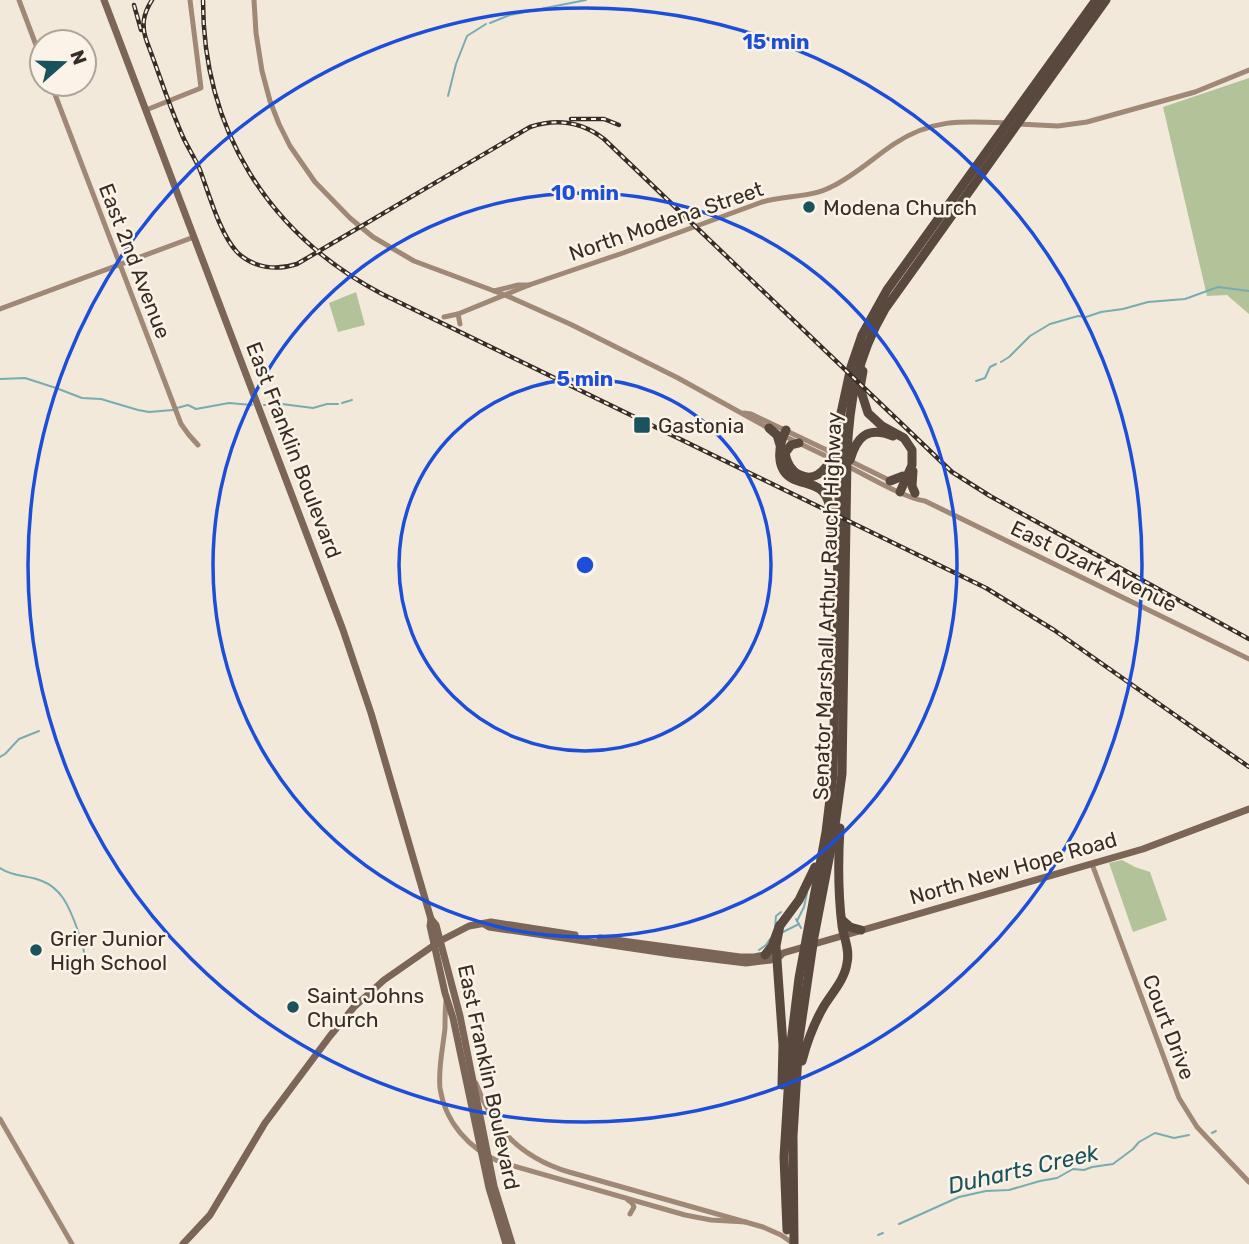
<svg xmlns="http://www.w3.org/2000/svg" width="1249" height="1244" viewBox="0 0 1249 1244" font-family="Rubik,sans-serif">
  <rect width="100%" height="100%" fill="#f3e9da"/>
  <g fill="#b3c399">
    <polygon points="1249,78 1249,314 1227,295 1207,296 1163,107"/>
    <polygon points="356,292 365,325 338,332 329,303"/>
    <polygon points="1122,860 1135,867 1150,872 1167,920 1133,932 1109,863"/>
  </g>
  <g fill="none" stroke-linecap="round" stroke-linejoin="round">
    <g stroke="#77acb2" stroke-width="2">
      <polyline points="490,23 510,15 586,0"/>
      <polyline points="448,96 456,64 467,36 486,24"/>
      <polyline points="1001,362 1009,357 1030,336 1050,324 1078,316 1086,317 1101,312 1123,309 1148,302 1185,299 1218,287 1249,291"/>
      <polyline points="0,379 25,378 56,388 82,398 101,399 138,410 149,412 173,410"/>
      <polyline points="976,381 985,378 990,367 996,364"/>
      <polyline points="342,403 352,400"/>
      <polyline points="264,405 282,404 313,408 327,404 338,404"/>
      <polyline points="177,408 188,405 196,409 229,403 252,405"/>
      <polyline points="0,757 5,754 19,739 39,731"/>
      <path d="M0 868C13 877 28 875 42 881 50 884 58 891 63 898 73 913 85 948 86 965"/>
      <polyline points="796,919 801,928"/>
      <polyline points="797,921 804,907 807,893"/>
      <polyline points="775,927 776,916 781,912"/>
      <polyline points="783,932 799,924"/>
      <polyline points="759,950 766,945 770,939"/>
      <polyline points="1212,1133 1216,1131"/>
      <polyline points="899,1224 959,1197 986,1191 1009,1190 1040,1181 1057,1178 1073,1169 1084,1170 1092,1167 1113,1164 1133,1149 1139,1142 1155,1133 1174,1138 1189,1135"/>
      <polyline points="878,1235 883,1233"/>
    </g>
    <g stroke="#a08876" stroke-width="5">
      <polyline points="19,0 42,61"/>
      <polyline points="254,0 256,33 262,71 270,101 279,124 290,146 315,182 350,218 373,237 414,261 505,295 570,324 678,378 770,429"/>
      <polyline points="51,84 181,424 189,435 198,445"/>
      <polyline points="146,110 201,88 190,0"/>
      <polyline points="1018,124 1058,126 1087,122 1195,92 1249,70"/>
      <polyline points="494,291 518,285 529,285"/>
      <polyline points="0,309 194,237"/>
      <polyline points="458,314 460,324"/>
      <path d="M444 317 458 314 529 285 623 253 762 202C785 195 810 198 831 187 854 176 873 158 894 144 933 118 964 121 1009 123"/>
      <polyline points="744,413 751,414 833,453"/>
      <polyline points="782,435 830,458"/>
      <polyline points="848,460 893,482"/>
      <path d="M845 465C866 475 904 498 925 501L1249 659"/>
      <polyline points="1092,864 1179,1098 1197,1127 1249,1182"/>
      <path d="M446 1001C445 1010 445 1019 445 1028 443 1048 438 1068 440 1088 445 1122 469 1149 500 1162L685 1215 711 1220 746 1222"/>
      <path d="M476 1083C492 1129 522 1158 569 1172L763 1227 781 1235 794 1244"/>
      <polyline points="0,1119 72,1244"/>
      <polyline points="628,1200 632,1203 634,1207 630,1214"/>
    </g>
    <g stroke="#7a6557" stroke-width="7">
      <polyline points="104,0 343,630 371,713 431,919 436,925 460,1016 494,1186 512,1244"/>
      <polyline points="431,919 430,926 445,993 453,1018 489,1188 506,1244"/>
      <polyline points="484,924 489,927 672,954 746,963 771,960 778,958 783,953 1143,849 1249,809"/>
      <polyline points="600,938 740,957 754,957 769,954"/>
      <polyline points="183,1244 210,1215 265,1123 330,1036 354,1007 384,980 440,941 469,926 491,922 575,935"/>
    </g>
    <g stroke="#59483d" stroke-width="9">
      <polyline points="863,371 860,388 868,413 882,426 904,438 912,450 912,465 900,492"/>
      <polyline points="769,428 777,435 780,445"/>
      <path d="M786 430C778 446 775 470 793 479 803 484 815 483 823 492 832 502 832 522 832 535"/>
      <path d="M785 449C785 473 810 488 826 467 832 458 834 446 836 435"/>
      <polyline points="785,453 791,445 799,443"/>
      <path d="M850 460C857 436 868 426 893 436"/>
      <polyline points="913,471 912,486 915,493"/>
      <polyline points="890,481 903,476"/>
      <polyline points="842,920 850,927 861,930"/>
      <polyline points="780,925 776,946 783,1045 782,1085"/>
      <polyline points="765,955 772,946 779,927 799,900 815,867"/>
      <path d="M802 1061C807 1042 814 1023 824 1006 832 993 845 979 847 963 850 950 844 938 842 926 838 893 838 860 840 828"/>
      <polyline points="787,1230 784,1157 791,1043 799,978 826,832 833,774 841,413 851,367 862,335 887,290 1096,0"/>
      <path d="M794 1244 793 1136 799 1039 814 937 834 833 842 774 847 457C849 402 857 357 885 309L1106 0"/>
    </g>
    <g stroke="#372d27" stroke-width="4.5">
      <g id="rail">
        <path d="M152 0C143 14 141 26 147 42 159 73 169 106 183 137 188 148 195 158 200 170 209 194 220 234 237 252 253 268 276 271 297 264L530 127C557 118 582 122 604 139L952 472 990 496 1249 639"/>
        <path d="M203 0C203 130 268 234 382 294L986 588 1054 630 1249 767"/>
        <polyline points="134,5 141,30"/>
        <polyline points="571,119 604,119 619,125"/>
      </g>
    </g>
    <use href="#rail" stroke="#fbf3e7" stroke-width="2" stroke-dasharray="5" stroke-linecap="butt"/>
  </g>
  <g fill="none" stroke="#1d4ed8" stroke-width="3.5">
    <circle cx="585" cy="565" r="186"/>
    <circle cx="585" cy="565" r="372"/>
    <circle cx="585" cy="565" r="557"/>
  </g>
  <g fill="#1a535c" stroke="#fbf3e7" stroke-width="2.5">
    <circle cx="809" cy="207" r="7"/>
    <rect x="633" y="416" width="18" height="18" rx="3.5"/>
    <circle cx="36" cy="950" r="7"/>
    <circle cx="293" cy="1007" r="7"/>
  </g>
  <g text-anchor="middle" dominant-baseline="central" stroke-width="5" stroke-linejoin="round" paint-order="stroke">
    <g font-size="21" fill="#372d27" stroke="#fbf3e7" text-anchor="start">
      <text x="823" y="207">Modena Church</text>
      <text x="658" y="425">Gastonia</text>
      <text x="50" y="938">Grier Junior<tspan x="50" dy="24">High School</tspan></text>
      <text x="307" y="995">Saint Johns<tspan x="307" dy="24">Church</tspan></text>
    </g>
    <g font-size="21" fill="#372d27" stroke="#fbf3e7">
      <text transform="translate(666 221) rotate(-19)">North Modena Street</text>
      <text transform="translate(135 261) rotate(69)">East 2nd Avenue</text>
      <text transform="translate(294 450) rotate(69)">East Franklin Boulevard</text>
      <text transform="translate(1094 566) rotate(26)">East Ozark Avenue</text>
      <text transform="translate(827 606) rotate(-88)">Senator Marshall Arthur Rauch Highway</text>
      <text transform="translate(1013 868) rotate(-16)">North New Hope Road</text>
      <text transform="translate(1169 1027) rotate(69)">Court Drive</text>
      <text transform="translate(489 1077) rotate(78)">East Franklin Boulevard</text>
    </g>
    <g font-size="23" font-style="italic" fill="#1a535c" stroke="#fbf3e7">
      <text transform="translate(1023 1169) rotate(-13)">Duharts Creek</text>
    </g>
  </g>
  <circle cx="585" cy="565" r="10" fill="#1d4ed8" stroke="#fbf3e7" stroke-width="3.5"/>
  <g font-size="21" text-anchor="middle" font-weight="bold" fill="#1d4ed8" stroke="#fbf3e7" stroke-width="5" stroke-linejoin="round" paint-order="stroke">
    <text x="776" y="49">15 min</text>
    <text x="585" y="200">10 min</text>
    <text x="585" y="386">5 min</text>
  </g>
  <g transform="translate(63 63) rotate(70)"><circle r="33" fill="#fbf3e7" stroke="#ada49a" stroke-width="2"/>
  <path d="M0-5L12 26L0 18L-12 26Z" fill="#1a535c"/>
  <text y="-10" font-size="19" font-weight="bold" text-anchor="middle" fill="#372d27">N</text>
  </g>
</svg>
